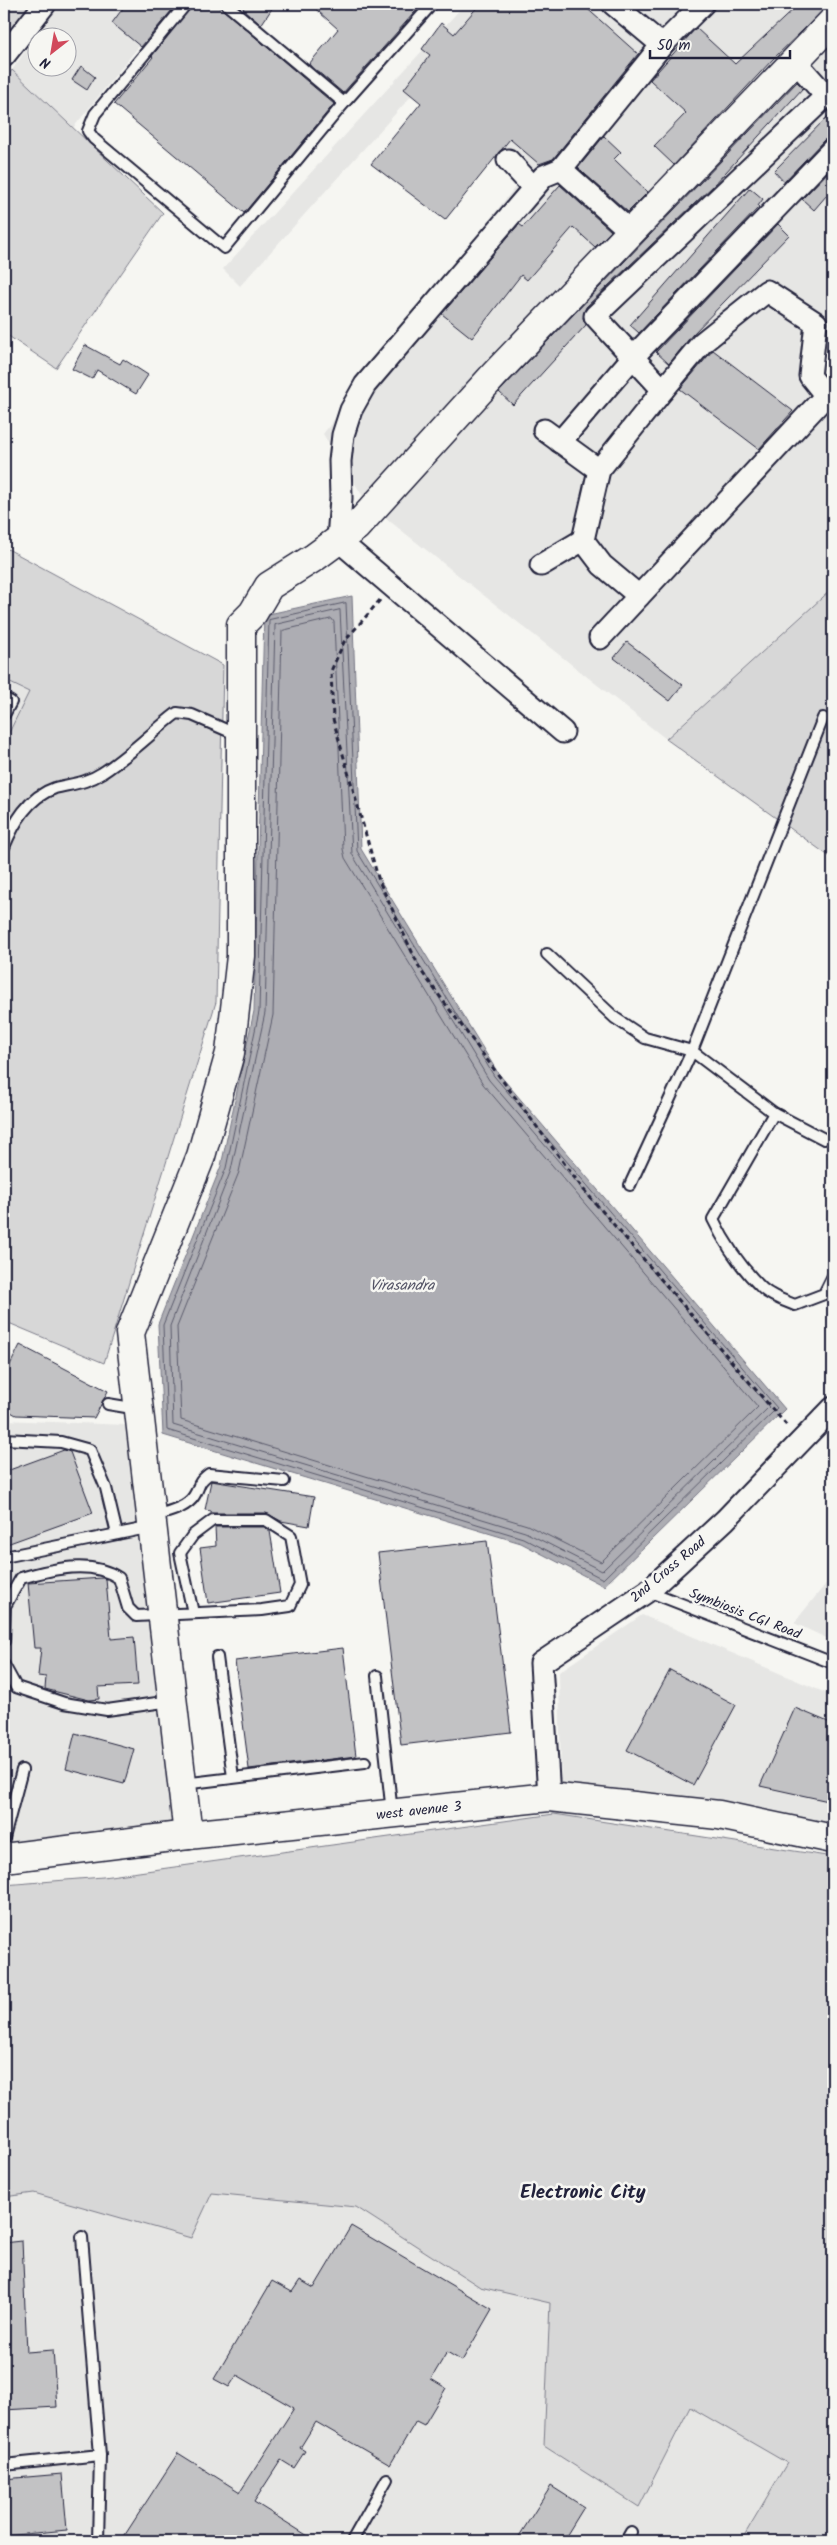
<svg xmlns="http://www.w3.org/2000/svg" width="837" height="2545" viewBox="0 0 837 2545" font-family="Kalam,sans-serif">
  <rect width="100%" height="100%" fill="#f6f6f2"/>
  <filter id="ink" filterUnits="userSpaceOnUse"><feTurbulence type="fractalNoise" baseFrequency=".02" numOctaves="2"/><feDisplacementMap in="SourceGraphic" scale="10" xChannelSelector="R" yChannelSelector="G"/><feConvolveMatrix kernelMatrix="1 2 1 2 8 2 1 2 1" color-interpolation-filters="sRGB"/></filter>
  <g filter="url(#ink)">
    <g fill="#e6e6e4" fill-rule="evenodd">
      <path d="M58 4H173L73 128 12 70ZM38 38H68V68H38Z"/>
      <polygon points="465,4 833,4 833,588 666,739 368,504 323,434 519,182 423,83 240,286 223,269"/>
      <polygon points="4,680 29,692 4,743"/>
      <polygon points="4,1420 126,1425 162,1741 176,1827 4,1845"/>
      <polygon points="833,1575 833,1641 794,1623"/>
      <polygon points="642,1615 833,1696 833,1828 561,1785 559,1672"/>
      <polygon points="554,1814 833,1857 833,2541 4,2541 4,1885 103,1877"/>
    </g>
    <g fill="#d7d7d7" stroke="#7c7c89">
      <polygon points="4,4 35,4 4,44"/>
      <polygon points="12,70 163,213 56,368 4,333 4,81"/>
      <polygon points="4,547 223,665 216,1002 104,1363 4,1321 4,743 29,692 4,680"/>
      <polygon points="833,588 833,859 666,739"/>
      <polygon points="554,1814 833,1857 833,2541 741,2541 787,2463 690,2407 639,2507 544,2446 550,2303 480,2287 356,2207 212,2193 191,2238 34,2193 4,2197 4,1885 103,1877"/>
    </g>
    <polygon fill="#adadb3" stroke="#757583" points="352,596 361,849 498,1073 785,1409 604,1586 521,1543 163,1435 158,1324 221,1166 254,1011 264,615"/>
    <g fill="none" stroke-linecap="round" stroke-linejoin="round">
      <g stroke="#5a5a6b" stroke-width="1">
        <polygon points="346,603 357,851 494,1076 777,1408 603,1579 523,1538 167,1430 163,1325 226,1168 259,1012 269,620"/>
        <polygon points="340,610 352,854 489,1080 769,1407 602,1571 525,1532 173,1425 170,1326 231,1170 265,1013 275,625"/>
        <polygon points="332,619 334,622 343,849 345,858 483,1084 758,1407 601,1562 527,1525 181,1420 177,1327 239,1172 273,1015 282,631"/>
      </g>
    </g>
    <g fill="#c2c2c4" stroke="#22223b">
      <polygon points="126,4 177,4 141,47 112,23"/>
      <polygon points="193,4 219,4 222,9 334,104 244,213 114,104 153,57 152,56"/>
      <polygon points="246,4 275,4 261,25 243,9"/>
      <polygon points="310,4 422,4 343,93 309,64 338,29"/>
      <polygon points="480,4 582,4 638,54 553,159 539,164 510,139 445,220 371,164 421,103 404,89 430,55 422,49 441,23 454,34"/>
      <polygon points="799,4 830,4 773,59 674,165 654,146 686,113 650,80 696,28 735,64"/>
      <polygon points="81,66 95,77 87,90 72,80"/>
      <polygon points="797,82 803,88 714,185 586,307 583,318 586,325 513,405 499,392"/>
      <polygon points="833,111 833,137 824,140 784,182 774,171"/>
      <polygon points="604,136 621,152 614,159 648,192 628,212 578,168"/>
      <polygon points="833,167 833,188 814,210 802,199"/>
      <polygon points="560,185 611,231 595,247 573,227 527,280 521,275 472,338 442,314 519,224 523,227"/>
      <polygon points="750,188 763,199 758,206 759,207 639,333 630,325"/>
      <polygon points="778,224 789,235 692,335 669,364 656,352"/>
      <polygon points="85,345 120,364 123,359 148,375 136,394 97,370 92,379 72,369"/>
      <polygon points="713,350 793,411 759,449 680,389"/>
      <polygon points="627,642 683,685 670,701 614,658"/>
      <polygon points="20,1345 108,1391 94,1418 16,1415 4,1408 4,1377"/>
      <polygon points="64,1450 70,1452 93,1513 4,1545 4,1472"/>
      <polygon points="211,1481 314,1497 309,1526 281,1521 266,1513 212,1513 211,1511 205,1510"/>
      <polygon points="215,1527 264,1527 270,1531 280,1593 208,1603 200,1548 216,1546"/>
      <polygon points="487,1541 511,1732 401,1745 378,1553"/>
      <polygon points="103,1578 106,1579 111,1639 134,1637 138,1685 98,1687 99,1699 89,1700 45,1689 46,1677 38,1676 41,1648 34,1648 28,1583"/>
      <polygon points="343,1648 356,1756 249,1769 235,1661"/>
      <polygon points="670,1670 736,1705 693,1785 627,1750"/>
      <polygon points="795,1708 833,1724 833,1802 760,1786"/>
      <polygon points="75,1733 134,1749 124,1784 66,1769"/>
      <polygon points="351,2226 492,2309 462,2361 447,2352 431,2379 446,2388 424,2425 416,2421 390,2465 316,2422 300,2448 305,2451 294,2468 281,2460 254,2502 316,2541 121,2541 178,2453 240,2492 294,2408 237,2375 229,2387 214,2379 272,2281 292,2292 300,2280 314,2288"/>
      <polygon points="22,2241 27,2352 53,2350 57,2407 4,2410 4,2243"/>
      <polygon points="62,2474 67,2530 4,2536 4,2479"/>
      <polygon points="551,2486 584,2507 563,2541 516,2541"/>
    </g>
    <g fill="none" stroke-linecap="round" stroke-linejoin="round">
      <g stroke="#22223b" stroke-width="14">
        <g id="lane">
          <polyline points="186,4 95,114 88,131 94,139 224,248 344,103 432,4"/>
          <polyline points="226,4 344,103"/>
          <polyline points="4,698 11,702 4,715"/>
          <path d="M4 847C14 823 28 797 55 788 71 784 87 783 102 773 129 756 152 732 177 713L192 715 240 736"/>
          <polyline points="547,954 615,1018 645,1038 692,1051 774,1113 824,1139"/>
          <path d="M774 1113 713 1219C725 1244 743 1270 763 1289 772 1297 785 1301 795 1305L824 1294 833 1276"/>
          <polyline points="630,1185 692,1051 823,718"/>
          <polyline points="108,1404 138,1409"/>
          <polyline points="4,1439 61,1442 90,1450 106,1488 117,1534"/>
          <path d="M152 1517C165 1512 186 1509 194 1496 201 1485 196 1484 209 1474L284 1481"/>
          <polyline points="4,1557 152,1527"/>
          <polyline points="648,1591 833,1663"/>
          <path d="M4 1641 5 1606 21 1578C52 1569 91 1559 119 1578L128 1608 136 1616 262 1610 290 1606 300 1585 291 1536 266 1520H213L193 1535 180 1553 193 1613"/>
          <polyline points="217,1657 233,1777"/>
          <polyline points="4,1665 16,1687 64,1703 107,1710 171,1701"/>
          <polyline points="377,1676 392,1813"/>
          <polyline points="183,1784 365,1762"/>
          <polyline points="4,1838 22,1770"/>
          <polyline points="4,2465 100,2455 82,2237"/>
          <polyline points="98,2541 100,2455"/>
          <polyline points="352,2541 387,2479"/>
          <polyline points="626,2541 631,2532"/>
        </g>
      </g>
      <g stroke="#22223b" stroke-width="25">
        <g id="street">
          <polyline points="613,4 662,45"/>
          <polyline points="4,56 45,4"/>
          <polyline points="508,160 533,187"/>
          <polyline points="561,169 662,45 703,4"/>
          <polyline points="663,390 702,343 767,291 816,323 810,376 826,396"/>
          <polyline points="544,430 599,470"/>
          <polyline points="560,442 633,357 833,149"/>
          <polyline points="541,565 583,540"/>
          <polyline points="639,596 602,565 583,540 599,470 663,390 595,316 826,96 795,61"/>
          <polyline points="600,638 833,388"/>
          <polyline points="563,732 338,540 341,498 340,461 343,435 351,410 365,385 544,176 561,169 630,231"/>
          <polyline points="549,1797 541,1663 648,1591 725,1520 833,1408"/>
        </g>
      </g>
      <g stroke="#22223b" stroke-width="31">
        <g id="secondary">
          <polyline points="188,1835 130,1333 201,1156 230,1053 241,956 241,625 253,613 269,586 315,557 356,527 495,374 833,21"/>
          <polyline points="4,1858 188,1835 549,1797 719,1815 833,1839"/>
        </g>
      </g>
      <polyline stroke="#22223b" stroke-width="3" stroke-dasharray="5 4" stroke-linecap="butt" points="380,600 344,642 331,671 333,719 379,881 421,971 584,1190 788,1427"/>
      <use href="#lane" stroke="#f6f6f2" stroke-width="10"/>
      <use href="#street" stroke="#f6f6f2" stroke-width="21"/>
      <use href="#secondary" stroke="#f6f6f2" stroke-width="28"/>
    </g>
  </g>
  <g text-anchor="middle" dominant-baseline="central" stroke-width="5" stroke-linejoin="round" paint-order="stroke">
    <g font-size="14" fill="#22223b" stroke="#f6f6f2">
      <text transform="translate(668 1570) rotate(-40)">2nd Cross Road</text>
      <text transform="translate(745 1614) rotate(21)">Symbiosis CGI Road</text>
      <text transform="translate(419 1811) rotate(-6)">west avenue 3</text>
    </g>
    <g font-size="15" font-style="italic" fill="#535365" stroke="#f6f6f2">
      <text x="402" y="1286">Virasandra</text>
    </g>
    <g font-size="19" font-weight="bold" fill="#22223b" stroke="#f6f6f2">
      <text x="583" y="2193">Electronic City</text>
    </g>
  </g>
  <rect width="837" height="2545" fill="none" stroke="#f6f6f2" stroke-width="20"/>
  <rect x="10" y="10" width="817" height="2525" fill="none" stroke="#22223b" stroke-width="2" filter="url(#ink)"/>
  <g transform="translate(52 52) rotate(211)"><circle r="24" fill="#f6f6f2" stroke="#a1a1a9"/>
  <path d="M0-4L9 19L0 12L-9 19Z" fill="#d1495b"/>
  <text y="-8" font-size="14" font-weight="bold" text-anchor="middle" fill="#22223b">N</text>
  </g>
  <path d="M650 50v8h140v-8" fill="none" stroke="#22223b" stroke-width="2.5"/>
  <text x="657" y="50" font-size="15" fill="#22223b" stroke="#f6f6f2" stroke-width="4" paint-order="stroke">50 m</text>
</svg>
